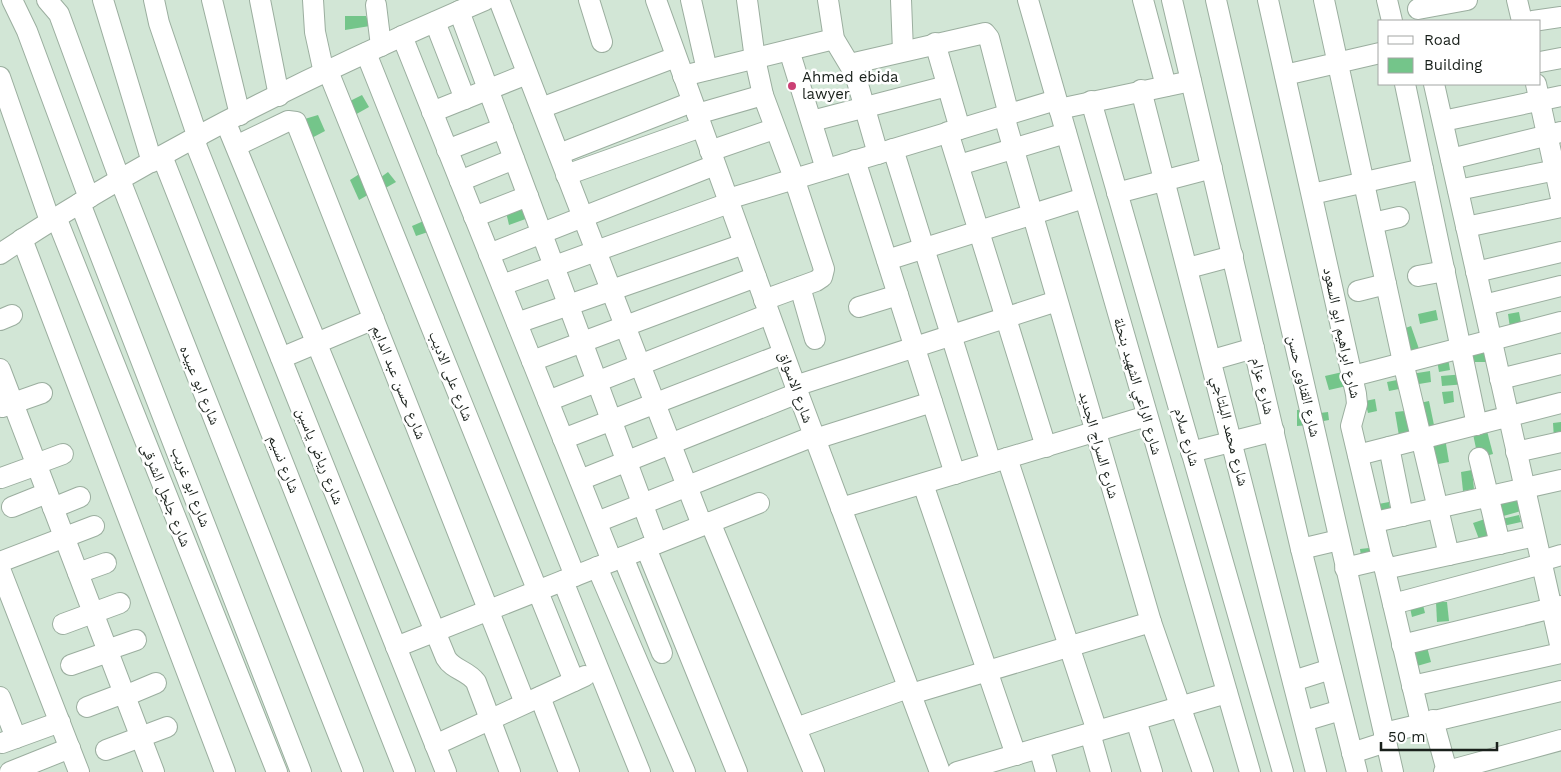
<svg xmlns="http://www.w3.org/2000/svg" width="1561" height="772" viewBox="0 0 1561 772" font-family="'Work Sans','Noto Naskh Arabic',sans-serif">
  <rect width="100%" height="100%" fill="#d2e6d6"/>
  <g fill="#74c58a">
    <polygon points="345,16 366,16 370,26 345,30"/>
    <polygon points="362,95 369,107 353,116 346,103"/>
    <polygon points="318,115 325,131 306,141 298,121"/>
    <polygon points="364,171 373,192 359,200 350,180"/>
    <polygon points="388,172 396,182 382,190 377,180"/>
    <polygon points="526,204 531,217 509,225 506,212"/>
    <polygon points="426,220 431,231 416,236 412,226"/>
    <polygon points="1436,310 1438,320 1420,324 1418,314"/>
    <polygon points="1519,312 1523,333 1511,335 1508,314"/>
    <polygon points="1411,326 1419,349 1395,358 1386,335"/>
    <rect x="1473" y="350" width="13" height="12"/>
    <polygon points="1448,358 1450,370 1439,372 1437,360"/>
    <polygon points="1347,371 1351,385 1329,390 1325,376"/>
    <polygon points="1430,371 1431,382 1413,385 1411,374"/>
    <polygon points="1477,373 1478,383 1442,386 1441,376"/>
    <polygon points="1397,380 1399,389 1389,391 1387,382"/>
    <polygon points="1453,391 1454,402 1444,404 1442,392"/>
    <polygon points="1375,399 1377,411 1368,413 1365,401"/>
    <polygon points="1429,401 1434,425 1420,428 1415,404"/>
    <polygon points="1309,409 1310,425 1297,426 1297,410"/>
    <polygon points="1414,410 1417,434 1399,436 1395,412"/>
    <polygon points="1328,412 1329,420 1313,423 1312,414"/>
    <polygon points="1561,422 1561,438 1554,439 1553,423"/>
    <polygon points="1487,431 1493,454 1478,458 1473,434"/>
    <polygon points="1444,432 1449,462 1433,465 1428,435"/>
    <polygon points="1472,470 1474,489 1463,491 1461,472"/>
    <polygon points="1517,495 1521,511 1500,517 1495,501"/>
    <polygon points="1389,502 1391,513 1370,516 1368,506"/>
    <polygon points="1519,515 1521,522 1503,526 1502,519"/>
    <polygon points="1485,519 1492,538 1480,542 1473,523"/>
    <polygon points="1378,547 1362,563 1360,549"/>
    <polygon points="1436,602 1447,602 1449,621 1437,622"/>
    <polygon points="1423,605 1425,613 1412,617 1410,608"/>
    <polygon points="1427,647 1431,662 1410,668 1406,652"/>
  </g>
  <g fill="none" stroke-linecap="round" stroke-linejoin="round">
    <g stroke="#9bae9f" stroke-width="22">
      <g id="minor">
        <polyline points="12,0 27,31 89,198"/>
        <polyline points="47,0 59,14 120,180 353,772"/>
        <polyline points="103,0 152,162"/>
        <polyline points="154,0 159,23 198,138"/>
        <polyline points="212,0 240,115"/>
        <polyline points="260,0 279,96"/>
        <polyline points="313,0 315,32 324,73"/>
        <polyline points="499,0 702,525"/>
        <polyline points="589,0 602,42"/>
        <polyline points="656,0 798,393 940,772"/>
        <polyline points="691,0 707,70"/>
        <polyline points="747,0 755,59 763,95 794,178 824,269 822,277 816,281 764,300"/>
        <polyline points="828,0 834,39 855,74 878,154"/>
        <polyline points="901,0 903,51"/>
        <polyline points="1028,0 1250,772"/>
        <polyline points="1143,0 1166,86"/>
        <polyline points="1172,0 1301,549 1357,772"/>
        <polyline points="1216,0 1393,772"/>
        <polyline points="1268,0 1356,394 1357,404 1351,426 1421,723"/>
        <polyline points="1324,0 1403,362 1449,555"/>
        <polyline points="1387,0 1392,21"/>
        <polyline points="1517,0 1522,21"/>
        <polyline points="376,5 381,46"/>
        <polyline points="1418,9 1467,0"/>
        <polyline points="459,11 657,543"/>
        <polyline points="1533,21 1561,17"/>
        <polyline points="435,22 465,99"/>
        <polyline points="402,36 612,561"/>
        <polyline points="935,43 960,129"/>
        <polyline points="789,50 826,169"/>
        <polyline points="366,53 575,576"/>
        <polyline points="1540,62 1561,58"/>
        <polyline points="850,64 985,33 989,38 1009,115"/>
        <polyline points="328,71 574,681"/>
        <polyline points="1285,75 1380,53"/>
        <polyline points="683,76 834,39"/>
        <polyline points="0,77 50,221"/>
        <polyline points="1405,84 1477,425"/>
        <polyline points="1434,84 1561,649"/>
        <polyline points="1536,84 1561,198"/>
        <polyline points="1141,90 1316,772"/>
        <polyline points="1091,101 1283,772"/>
        <polyline points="541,108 676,57"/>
        <polyline points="1059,109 1191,81"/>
        <polyline points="432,112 527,74"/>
        <polyline points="697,114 763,95"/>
        <polyline points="1004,116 1151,622 1203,772"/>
        <polyline points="812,121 947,86"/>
        <polyline points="1443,121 1561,96"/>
        <path d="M226 123 446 658C453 670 467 670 476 682L510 772"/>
        <polyline points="948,132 1046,447"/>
        <polyline points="194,140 446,772"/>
        <polyline points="236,146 288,121 296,122 525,703"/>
        <polyline points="893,149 991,463"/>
        <polyline points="447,150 503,128"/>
        <polyline points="710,151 774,129"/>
        <polyline points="559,154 692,102"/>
        <polyline points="162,156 405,772"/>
        <polyline points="1451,159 1561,132"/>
        <polyline points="855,160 955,474"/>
        <polyline points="959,165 1066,133"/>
        <polyline points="566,175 701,127"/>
        <polyline points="460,181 514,159"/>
        <polyline points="1458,190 1561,169"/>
        <polyline points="1117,193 1212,168"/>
        <polyline points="1312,194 1423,169"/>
        <polyline points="728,199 1056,100"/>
        <polyline points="80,203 301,772"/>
        <polyline points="56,217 277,772"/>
        <polyline points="474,217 528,196"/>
        <polyline points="1373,223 1399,217"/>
        <polyline points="1466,227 1561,207"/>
        <polyline points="22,239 225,772"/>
        <path d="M0 254C149 154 320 70 485 0"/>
        <polyline points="489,254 715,165"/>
        <polyline points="887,260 1084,198"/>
        <polyline points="1188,268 1233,256"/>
        <polyline points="1476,272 1561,252"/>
        <polyline points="1418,276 1445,271"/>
        <polyline points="502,285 729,203"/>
        <polyline points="800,287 815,339"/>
        <polyline points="1358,291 1386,284"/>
        <polyline points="1484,305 1561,286"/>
        <polyline points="859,307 898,295"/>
        <polyline points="0,320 12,315"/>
        <polyline points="517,323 744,244"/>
        <polyline points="281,358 374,319"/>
        <polyline points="1212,360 1254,348"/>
        <polyline points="532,361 756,277"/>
        <polyline points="0,369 154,772"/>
        <polyline points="1353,376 1561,322"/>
        <polyline points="1500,379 1561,364"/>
        <polyline points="795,386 1057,301"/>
        <polyline points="548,401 769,314"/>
        <polyline points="2,407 42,393"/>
        <polyline points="563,439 783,354"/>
        <polyline points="815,439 932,402"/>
        <polyline points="1389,447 1403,516"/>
        <polyline points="1191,452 1274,431"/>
        <polyline points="1516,452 1561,442"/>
        <polyline points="1358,455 1561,403"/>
        <polyline points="1007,458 1097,731"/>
        <polyline points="1479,458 1500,544"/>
        <polyline points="36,464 63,454"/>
        <polyline points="1,478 37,465"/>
        <polyline points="580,480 798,393"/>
        <polyline points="923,484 1016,755"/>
        <polyline points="12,507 47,493"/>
        <polyline points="53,508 80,497"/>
        <polyline points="841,508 1147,416"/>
        <polyline points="597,522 814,436"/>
        <polyline points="710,522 814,772"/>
        <polyline points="1375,522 1561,480"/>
        <polyline points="646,548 737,772"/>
        <polyline points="1301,549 1339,540"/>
        <polyline points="623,557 662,653"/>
        <polyline points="1541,561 1561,555"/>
        <polyline points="0,562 94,526"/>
        <polyline points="597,567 685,772"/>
        <polyline points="1345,568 1383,559"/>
        <polyline points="0,569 79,772"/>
        <polyline points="1385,569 1535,536"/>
        <polyline points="78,573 106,563"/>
        <polyline points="563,581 640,772"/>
        <polyline points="1393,604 1542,564"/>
        <polyline points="63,624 120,603"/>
        <polyline points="1402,645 1561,606"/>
        <polyline points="396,647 759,503"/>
        <polyline points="107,650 136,640"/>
        <polyline points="71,665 108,652"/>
        <polyline points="1293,681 1331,669"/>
        <polyline points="1412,686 1561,653"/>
        <polyline points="911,694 1151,622"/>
        <polyline points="125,696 156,683"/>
        <polyline points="0,697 16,738"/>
        <polyline points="540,697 569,772"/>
        <polyline points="87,707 124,693"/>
        <polyline points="1136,720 1152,772"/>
        <polyline points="1433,720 1447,771"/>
        <polyline points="1304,721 1341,710"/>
        <polyline points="796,728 908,688"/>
        <polyline points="1090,733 1101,772"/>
        <polyline points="1384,733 1561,691"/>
        <polyline points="2,743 60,722"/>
        <polyline points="435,745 585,676"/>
        <polyline points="1039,748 1046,772"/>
        <polyline points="106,750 167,727"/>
        <polyline points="1352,753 1386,742"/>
        <polyline points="10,772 70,748"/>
        <polyline points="957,772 1227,693"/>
        <polyline points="1444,772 1561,740"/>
      </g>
    </g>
    <use href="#minor" stroke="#fff" stroke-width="20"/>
  </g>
  <circle fill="#cb4074" stroke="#fff" stroke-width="2" cx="792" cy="86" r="5"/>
  <g text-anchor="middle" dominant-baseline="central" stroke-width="5" stroke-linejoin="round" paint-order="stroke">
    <g font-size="15" fill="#19201b" stroke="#fff" text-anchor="start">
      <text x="802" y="77">Ahmed ebida<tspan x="802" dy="17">lawyer</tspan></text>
    </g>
    <g font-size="15" fill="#19201b" stroke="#fff">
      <text transform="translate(1342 333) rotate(78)">شارع ابراهيم ابو السعود</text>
      <text transform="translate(451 376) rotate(68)">شارع على الاديب</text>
      <text transform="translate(399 382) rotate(68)">شارع حسن عبد الدايم</text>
      <text transform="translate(200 385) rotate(68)">شارع ابو عبيده</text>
      <text transform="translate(1138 386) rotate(74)">شارع الراعي الشهيد بنحلة</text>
      <text transform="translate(1263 386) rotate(77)">شارع عزام</text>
      <text transform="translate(1304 386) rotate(77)">شارع القناوى حسن</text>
      <text transform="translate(796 387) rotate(70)">شارع الاسواق</text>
      <text transform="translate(1230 431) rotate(76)">شارع محمد البلتاجي</text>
      <text transform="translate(1187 437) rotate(74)">شارع سلام</text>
      <text transform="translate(1099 445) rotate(74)">شارع السراج الجديد</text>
      <text transform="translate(320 456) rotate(68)">شارع رياض ياسين</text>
      <text transform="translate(284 464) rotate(68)">شارع نسيم</text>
      <text transform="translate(191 487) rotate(69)">شارع ابو غريب</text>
      <text transform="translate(166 495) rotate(68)">شارع جلجل الشرقى</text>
    </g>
  </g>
  <rect x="1378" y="20" width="162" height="65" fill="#ffffff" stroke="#a3a6a4"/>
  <rect x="1388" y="36" width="25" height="8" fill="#ffffff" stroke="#a3a6a4"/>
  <text x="1424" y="45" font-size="15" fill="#19201b">Road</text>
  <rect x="1388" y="58" width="25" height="15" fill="#74c58a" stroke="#a3a6a4"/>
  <text x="1424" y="70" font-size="15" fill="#19201b">Building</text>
  <path d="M1381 742v8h116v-8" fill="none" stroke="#19201b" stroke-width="2.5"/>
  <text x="1388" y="742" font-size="15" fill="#19201b" stroke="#ffffff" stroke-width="4" paint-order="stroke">50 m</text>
</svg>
